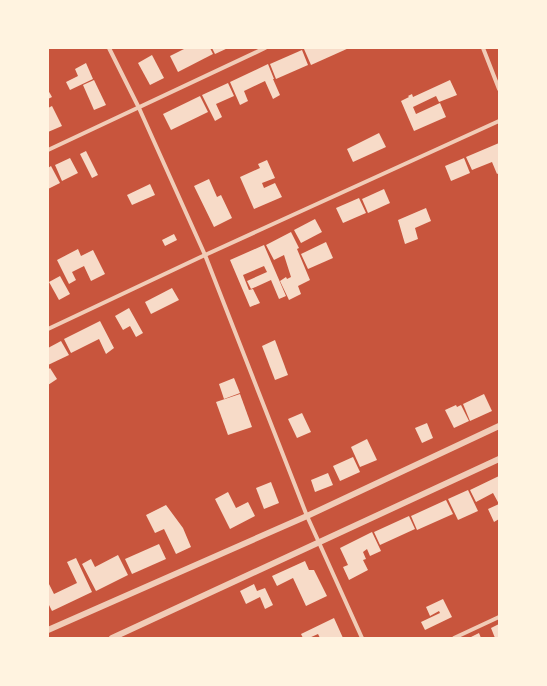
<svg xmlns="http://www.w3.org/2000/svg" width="547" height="686" viewBox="0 0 547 686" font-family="Bitter,serif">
  <rect width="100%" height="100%" fill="#c8553d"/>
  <g fill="#f7dbc8">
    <polygon points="186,48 210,48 213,54 178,72 170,56"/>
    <polygon points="212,48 228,48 215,54"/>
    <polygon points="307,48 349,48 311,65 304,49"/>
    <polygon points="302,50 308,65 276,79 270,64"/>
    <polygon points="152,55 164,78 150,85 138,63"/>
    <polygon points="86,63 93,79 70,90 66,82 78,76 75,69"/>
    <polygon points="268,64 274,79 273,79 280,95 273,99 265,81 244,91 248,101 240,105 230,82"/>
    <polygon points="94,80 106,105 94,110 83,85"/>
    <polygon points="450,80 457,95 439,102 436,96 413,107 416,114 440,103 446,117 414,131 401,101 409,97 408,96 412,94 413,97"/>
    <polygon points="228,83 234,96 216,104 222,117 215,121 202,95"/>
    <polygon points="48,90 52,97 48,99"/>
    <polygon points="200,96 208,112 171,130 163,114"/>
    <polygon points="52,106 62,126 48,132 48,108"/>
    <polygon points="379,133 386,147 353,162 347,149"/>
    <polygon points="499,143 499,173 497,174 492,162 472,170 466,157"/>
    <polygon points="86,151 98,175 92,178 80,154"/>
    <polygon points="70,158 78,173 62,181 55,165"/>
    <polygon points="464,158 470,173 451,181 445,166"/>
    <polygon points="267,160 275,178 262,183 264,188 275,183 282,197 254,209 240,177 260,168 258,164"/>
    <polygon points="51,166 60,183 48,189 48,168"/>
    <polygon points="209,179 217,197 221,195 232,218 214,227 194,186"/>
    <polygon points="150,184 155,195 132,205 127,195"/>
    <polygon points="384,189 390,203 368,213 362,199"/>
    <polygon points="359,198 366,213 343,223 336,208"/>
    <polygon points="426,208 431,221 415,228 418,239 405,244 398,220"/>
    <polygon points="315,219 322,232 301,243 294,230"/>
    <polygon points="291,232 299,248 297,249 310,280 298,286 301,294 289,300 280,281 286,277 287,279 291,277 284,255 274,260 266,245"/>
    <polygon points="174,234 177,240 165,246 162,240"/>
    <polygon points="326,242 333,258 308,269 301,254"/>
    <polygon points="264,245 286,296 279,299 271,280 251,289 247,281 267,272 264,266 243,275 249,290 253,289 260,303 250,307 230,260"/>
    <polygon points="78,249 81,256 93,250 105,274 91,281 84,266 72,272 76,280 69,284 57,260"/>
    <polygon points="60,276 70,294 59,300 49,282"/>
    <polygon points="172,288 179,300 151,314 145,302"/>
    <polygon points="129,308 143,333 136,337 130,326 123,330 115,316"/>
    <polygon points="100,321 114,348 106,354 99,339 71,353 64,339"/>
    <polygon points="275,340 288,375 275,380 262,346"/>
    <polygon points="61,341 69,355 48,365 48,348"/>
    <polygon points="50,368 57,379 48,385 48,370"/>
    <polygon points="234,378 240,393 224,399 219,384"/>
    <polygon points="240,394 252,427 228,435 216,402"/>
    <polygon points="484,394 492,411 470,421 463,404"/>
    <polygon points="456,405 457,407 461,405 469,421 454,428 445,410"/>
    <polygon points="302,413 311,432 297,438 288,419"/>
    <polygon points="427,423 433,438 422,443 415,428"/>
    <polygon points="367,439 377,460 360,467 351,447"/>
    <polygon points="353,457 360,472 340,481 333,466"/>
    <polygon points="328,473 333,485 315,492 311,480"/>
    <polygon points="499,476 499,519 494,522 488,509 499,504 493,493 476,502 470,490"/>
    <polygon points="271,482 279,503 264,509 256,488"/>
    <polygon points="468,490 478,511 458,520 448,499"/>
    <polygon points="228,492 236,508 248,502 255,516 230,529 215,499"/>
    <polygon points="446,500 453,514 417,530 411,516"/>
    <polygon points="166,505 183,528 191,547 176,554 164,529 155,533 146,515"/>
    <polygon points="409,516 415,529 380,545 374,532"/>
    <polygon points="372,532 381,551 370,556 367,549 363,552 366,559 363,560 368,570 349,580 343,567 348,565 340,548"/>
    <polygon points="159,544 166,559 132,574 125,559"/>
    <polygon points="118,555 128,575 96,591 82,564 91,559 95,567"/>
    <polygon points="76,558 92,592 52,611 48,603 48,582 54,594 77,583 67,562"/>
    <polygon points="305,561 309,570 314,570 327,596 306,606 293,578 277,586 272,576"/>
    <polygon points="254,584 257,591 265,588 273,605 265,609 260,597 246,604 240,591"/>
    <polygon points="443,599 452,617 425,630 421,622 440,613 439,611 430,616 426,607"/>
    <polygon points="334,618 343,638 320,638 318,634 309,638 303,638 301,634"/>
    <polygon points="499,624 499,638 495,638 491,628"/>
    <polygon points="479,633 481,638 469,638"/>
  </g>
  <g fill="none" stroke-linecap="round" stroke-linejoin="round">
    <g stroke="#f1ccb7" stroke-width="4">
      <polyline points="109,48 139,108 205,255 307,516 362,638"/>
      <polyline points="483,48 499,89"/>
      <polyline points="48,150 265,48"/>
      <polyline points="48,329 205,255 499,121"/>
      <polyline points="454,638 499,617"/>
    </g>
    <g stroke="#f1ccb7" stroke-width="6">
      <polyline points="48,630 307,516 499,426"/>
      <polyline points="112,638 499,459"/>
    </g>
  </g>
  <rect width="547" height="686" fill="none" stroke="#fff3e0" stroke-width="98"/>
</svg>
